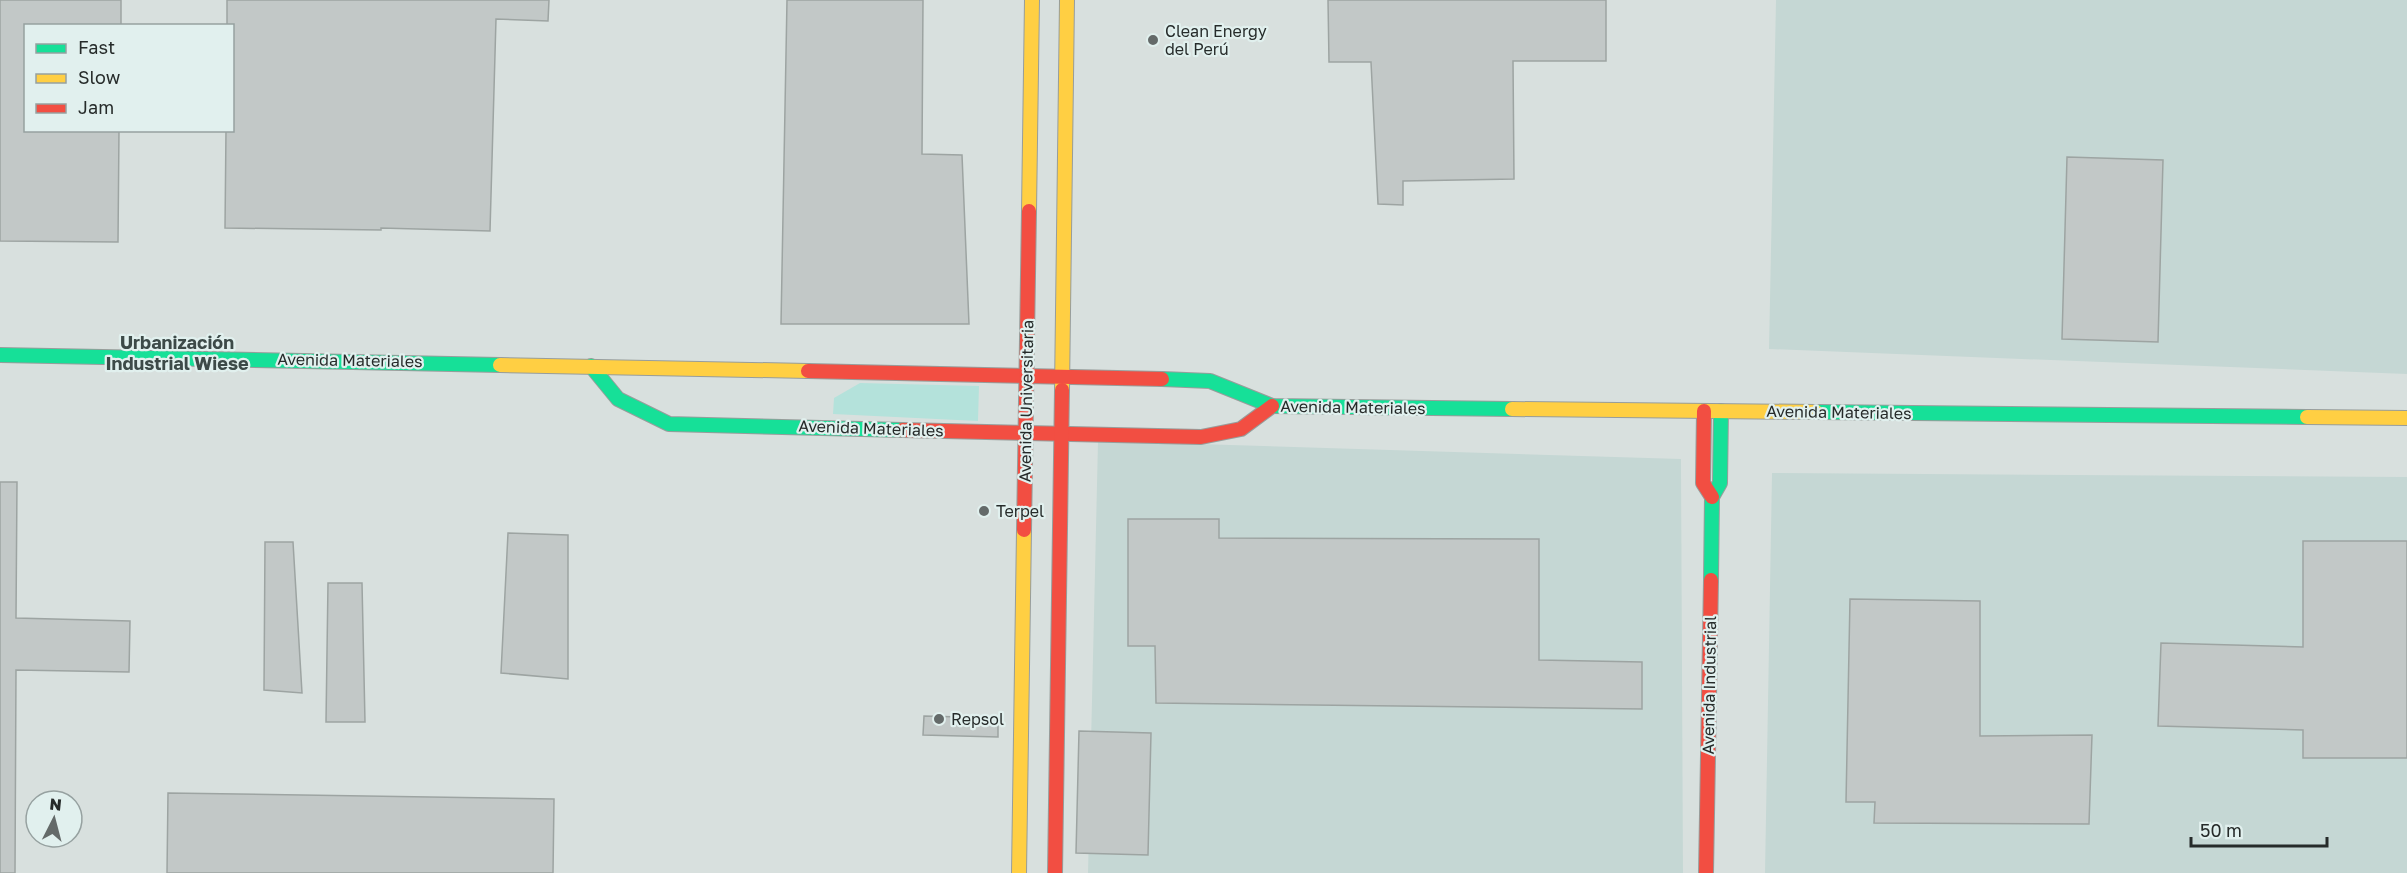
<svg xmlns="http://www.w3.org/2000/svg" width="2407" height="873" viewBox="0 0 2407 873" font-family="'Golos Text',sans-serif">
  <rect width="100%" height="100%" fill="#d8e0de"/>
  <g fill="#c5d7d4">
    <polygon points="1776,0 2407,0 2407,374 1769,349"/>
    <polygon points="1098,441 1681,459 1683,873 1088,873"/>
    <polygon points="1772,473 2407,477 2407,873 1765,873"/>
  </g>
  <polygon fill="#b4e2db" points="860,383 979,386 978,421 833,414 834,398"/>
  <g fill="#c2c8c7" stroke="#9da4a2" stroke-width="1.5">
    <polygon points="0,0 121,0 121,26 26,26 26,130 119,130 118,242 0,241"/>
    <polygon points="227,0 549,0 548,21 496,19 490,231 381,228 381,230 225,228 226,130 232,130 232,26 227,26"/>
    <polygon points="787,0 923,0 922,154 962,155 969,324 781,324"/>
    <polygon points="1328,0 1606,0 1606,61 1513,61 1514,179 1403,181 1403,205 1378,204 1371,62 1329,62"/>
    <polygon points="2067,157 2163,160 2158,342 2062,339"/>
    <polygon points="0,482 17,482 16,618 130,621 129,672 16,670 15,873 0,873"/>
    <polygon points="1128,519 1219,519 1219,538 1539,539 1539,660 1642,662 1642,709 1156,703 1155,646 1128,646"/>
    <polygon points="508,533 568,535 568,679 501,673"/>
    <polygon points="2303,541 2407,541 2407,758 2303,758 2303,730 2158,726 2161,643 2303,647"/>
    <polygon points="265,542 293,542 302,693 264,690"/>
    <polygon points="328,583 362,583 365,722 326,722"/>
    <polygon points="1850,599 1980,601 1980,736 2092,735 2089,824 1874,823 1875,802 1846,802"/>
    <polygon points="924,716 998,718 998,737 923,735"/>
    <polygon points="1079,731 1151,733 1148,855 1076,853"/>
    <polygon points="168,793 554,799 553,873 167,873"/>
  </g>
  <g fill="none" stroke-linecap="round" stroke-linejoin="round">
    <g stroke="#979d9b" stroke-width="16">
      <g id="fast">
        <polyline points="0,355 500,365"/>
        <polyline points="591,366 618,399 669,424 902,430"/>
        <polyline points="1162,379 1210,381 1272,406 1512,409"/>
        <polyline points="1816,412 2307,417"/>
        <polyline points="1711,580 1712,497 1720,483 1721,411"/>
      </g>
    </g>
    <g stroke="#979d9b" stroke-width="16">
      <g id="slow">
        <polyline points="1029,211 1032,0"/>
        <polyline points="500,365 808,371"/>
        <polyline points="1062,390 1067,0"/>
        <polyline points="1512,409 1816,412"/>
        <polyline points="2307,417 2407,418"/>
        <polyline points="1019,873 1024,530"/>
      </g>
    </g>
    <g stroke="#979d9b" stroke-width="16">
      <g id="jam">
        <polyline points="808,371 1162,379"/>
        <polyline points="1704,411 1703,483 1712,497"/>
        <polyline points="902,430 1201,437 1241,429 1272,406"/>
        <polyline points="1024,530 1029,211"/>
        <polyline points="1055,873 1062,390"/>
        <polyline points="1706,873 1711,580"/>
      </g>
    </g>
    <use href="#fast" stroke="#16e098" stroke-width="14"/>
    <use href="#slow" stroke="#ffcf43" stroke-width="14"/>
    <use href="#jam" stroke="#f24e42" stroke-width="14"/>
  </g>
  <g fill="#646a69" stroke="#e1f0ee" stroke-width="2">
    <circle cx="1153" cy="40" r="6"/>
    <circle cx="984" cy="511" r="6"/>
    <circle cx="939" cy="719" r="6"/>
  </g>
  <g text-anchor="middle" dominant-baseline="central" stroke-width="4.5" stroke-linejoin="round" paint-order="stroke">
    <g font-size="16" fill="#262b2a" stroke="#e1f0ee" text-anchor="start">
      <text x="1165" y="31">Clean Energy<tspan x="1165" dy="18">del Perú</tspan></text>
      <text x="996" y="511">Terpel</text>
      <text x="951" y="719">Repsol</text>
    </g>
    <g font-size="16" fill="#262b2a" stroke="#e1f0ee">
      <text transform="translate(350 360) rotate(1)">Avenida Materiales</text>
      <text transform="translate(1026 401) rotate(-89)">Avenida Universitaria</text>
      <text transform="translate(1353 407) rotate(1)">Avenida Materiales</text>
      <text transform="translate(1839 412) rotate(1)">Avenida Materiales</text>
      <text transform="translate(871 428) rotate(2)">Avenida Materiales</text>
      <text transform="translate(1709 685) rotate(-89)">Avenida Industrial</text>
    </g>
    <g font-size="18" font-weight="bold" fill="#3d4a48" stroke="#e1f0ee">
      <text x="177" y="342">Urbanización<tspan x="177" dy="21">Industrial Wiese</tspan></text>
    </g>
  </g>
  <rect x="24" y="24" width="210" height="108" fill="#e1f0ee" stroke="#96a1a0" stroke-width="1.5"/>
  <rect x="36" y="44" width="30" height="9" fill="#16e098" stroke="#96a1a0" stroke-width="1.5"/>
  <text x="78" y="54" font-size="18" fill="#262b2a">Fast</text>
  <rect x="36" y="74" width="30" height="9" fill="#ffcf43" stroke="#96a1a0" stroke-width="1.5"/>
  <text x="78" y="84" font-size="18" fill="#262b2a">Slow</text>
  <rect x="36" y="104" width="30" height="9" fill="#f24e42" stroke="#96a1a0" stroke-width="1.5"/>
  <text x="78" y="114" font-size="18" fill="#262b2a">Jam</text>
  <g transform="translate(54 819) rotate(6)"><circle r="28" fill="#e1f0ee" stroke="#96a1a0" stroke-width="1.5"/>
  <path d="M0-4.5L10 22L0 15L-10 22Z" fill="#646a69"/>
  <text y="-9" font-size="16" font-weight="bold" text-anchor="middle" fill="#262b2a">N</text>
  </g>
  <path d="M2191 837v9h136v-9" fill="none" stroke="#262b2a" stroke-width="3"/>
  <text x="2200" y="837" font-size="18" fill="#262b2a" stroke="#e1f0ee" stroke-width="4.5" paint-order="stroke">50 m</text>
</svg>
